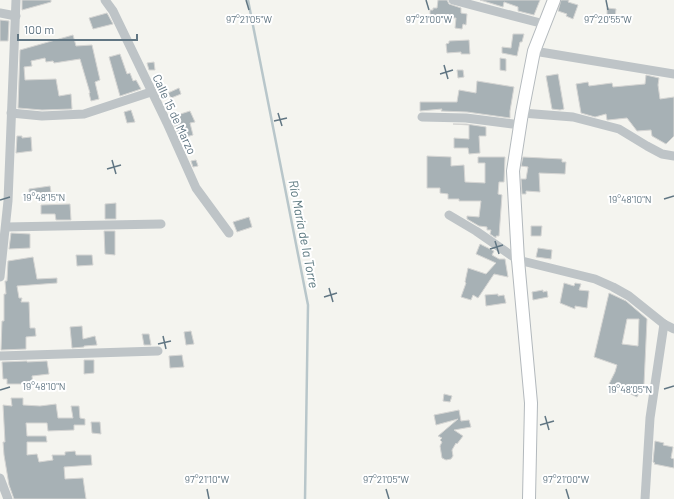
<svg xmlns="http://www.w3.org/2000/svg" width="674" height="499" viewBox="0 0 674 499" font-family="Barlow,sans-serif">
  <rect width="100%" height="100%" fill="#f4f4ef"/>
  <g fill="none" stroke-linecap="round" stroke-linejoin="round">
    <polyline stroke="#b8c6ca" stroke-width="2.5" points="248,0 308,305 305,499"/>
  </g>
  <g fill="#a7b1b5" stroke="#d5d5d3" fill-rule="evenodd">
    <polygon points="22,0 51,0 51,2 22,10"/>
    <polygon points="438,0 447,0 449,4 461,8 461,13 467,14 466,25 463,24 462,29 455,28 456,18 437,18 437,22 430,21 430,10 433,10 433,8 437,8"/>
    <polygon points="480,0 540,0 534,15 518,11 518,7 504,2 503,7"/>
    <polygon points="561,0 569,0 568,2 578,5 573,19 566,16 567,14 558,11"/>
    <polygon points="607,8 616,9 615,20 607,19"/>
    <polygon points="107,13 113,24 93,29 89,18"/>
    <polygon points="0,20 9,21 8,41 0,41"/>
    <polygon points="513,34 524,34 522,42 520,42 517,56 502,53 502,47 511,48"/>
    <polygon points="73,35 76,46 92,45 100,80 95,82 99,99 91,101 89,93 90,93 80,59 54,63 53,61 46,62 45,58 31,61 32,66 24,67 25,80 56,79 59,96 71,94 72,109 42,110 18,108 20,50"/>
    <polygon points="469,40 470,54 461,54 461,52 447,53 446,44 449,43 449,41"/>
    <polygon points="120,54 127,74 130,73 133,81 136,80 141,89 120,96 109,57"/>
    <polygon points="500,58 506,59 506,71 500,70"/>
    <polygon points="154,62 155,70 149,70 147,63"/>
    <polygon points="457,70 463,70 464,77 458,78"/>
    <polygon points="558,74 564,109 560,110 552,109 546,76"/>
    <polygon points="646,75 659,78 658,85 660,99 674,97 674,136 666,144 652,136 651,130 637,131 627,118 608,120 607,120 606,114 595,117 581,113 576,84 588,82 589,86 612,83 613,87 645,84"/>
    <polygon points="477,81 514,87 510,111 510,118 467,112 441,111 442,109 420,111 420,102 457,102 459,90 476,93"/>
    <polygon points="179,88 181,94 171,98 168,93"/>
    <polygon points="131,110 135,122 127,123 124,112"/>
    <polygon points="190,111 195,122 190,123 193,135 186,137 190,149 185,150 171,117"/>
    <polygon points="453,124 466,124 486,127 486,136 479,136 480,153 469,154 468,148 454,148 454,138 469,139 469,125"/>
    <polygon points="17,136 22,136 22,138 31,137 32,151 16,153"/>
    <polygon points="427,156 451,157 451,166 464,165 465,182 485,183 485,163 478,163 478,157 505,157 504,182 499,182 498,194 502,195 499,236 496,236 496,238 490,234 491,230 487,230 487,227 479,226 467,219 467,216 479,217 481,201 459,201 459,199 448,199 448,194 440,193 440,188 427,188"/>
    <polygon points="523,157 562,159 562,162 566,162 565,174 539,173 540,192 526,191 526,194 522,194 521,179 526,179 528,167 521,166"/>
    <polygon points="196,160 198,166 193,167 191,161"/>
    <polygon points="50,186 51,192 29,194 29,189"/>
    <polygon points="116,203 116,219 105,219 105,204"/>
    <polygon points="70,204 71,220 56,220 55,214 41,214 41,205"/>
    <polygon points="249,217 252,227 237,232 233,222"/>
    <polygon points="531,226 542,226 541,236 531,236"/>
    <polygon points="104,231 115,231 115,255 105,254"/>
    <polygon points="11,233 30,234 30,248 9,249"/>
    <polygon points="480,244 494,251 492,255 499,259 505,259 508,277 494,274 478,298 473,295 471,300 461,297 466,283 465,282 468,268 486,274 496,263 476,254"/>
    <polygon points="538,248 552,250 551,259 536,257"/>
    <polygon points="76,255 92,255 93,265 77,266"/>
    <polygon points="33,257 37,279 57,278 57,283 17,286 19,298 22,298 21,302 29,302 30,328 35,328 36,336 26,337 26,349 1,350 2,321 4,321 4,294 6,294 5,281 7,281 8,261"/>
    <polygon points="564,283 574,286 575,283 581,284 579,290 589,291 587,308 575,306 575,309 560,303"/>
    <polygon points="543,290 543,292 547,291 548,297 533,300 532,292"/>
    <path d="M609 293 626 301 647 319 644 384 637 397 609 384 615 372 617 365 594 357ZM627 319H639L638 346 622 344Z"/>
    <polygon points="498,294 498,296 504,295 506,303 486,306 485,295"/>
    <polygon points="82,326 83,339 95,336 97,345 84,346 84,347 72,348 70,327"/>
    <polygon points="191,331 194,344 186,345 184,332"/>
    <polygon points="142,334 149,334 151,345 144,345"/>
    <polygon points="182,355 184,367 170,368 169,356"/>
    <polygon points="84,360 94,360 94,373 84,374"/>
    <polygon points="27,361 27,362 47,361 49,374 32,376 33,384 7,384 7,379 3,379 2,362"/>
    <polygon points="444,394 452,396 450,402 443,401"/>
    <polygon points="11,398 23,398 23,405 40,406 56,404 58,418 73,418 71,406 79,406 80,418 85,419 85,425 74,425 74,430 48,431 47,423 26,423 27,436 46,436 47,442 27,442 27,455 37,454 39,462 53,460 52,455 65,455 65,452 75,451 76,455 91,455 92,465 64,467 65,479 83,478 86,499 14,499 9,485 4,455 3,442 5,442 3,405 12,406"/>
    <polygon points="459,410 461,421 469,420 471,427 454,430 463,436 457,444 456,443 452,450 453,456 451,459 446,460 442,458 440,446 442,442 440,440 442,438 438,436 458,419 436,425 434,415"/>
    <polygon points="91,422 100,422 101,434 92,433"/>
    <polygon points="655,441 664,443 663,445 673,447 671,458 674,459 674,468 654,464 655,463 653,462"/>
  </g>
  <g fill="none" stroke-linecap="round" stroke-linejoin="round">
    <g stroke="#b3b9bd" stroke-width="14">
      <polyline id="secondary" points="529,499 531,403 518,260 513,171 522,113 534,51 554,0"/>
    </g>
    <g stroke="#bec4c7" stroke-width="9">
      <polyline points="105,0 113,11 167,123 196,188 229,233"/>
      <polyline points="453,0 544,24"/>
      <polyline points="0,13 16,16"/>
      <polyline points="534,51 674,74"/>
      <polyline points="11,113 42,116 84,114 151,92"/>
      <polyline points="522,113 573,117 619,129 647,146 662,154 674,156"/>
      <polyline points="422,117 466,118 521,125"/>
      <polyline points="449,215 476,231 518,260 595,279 613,287 629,296 664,324 674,329"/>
      <polyline points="6,227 161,224"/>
      <polyline points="0,277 8,201 16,0"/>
      <polyline points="0,356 158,351"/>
      <polyline points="0,478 8,499"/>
      <polyline points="645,499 650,418 664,324"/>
    </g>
    <use href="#secondary" stroke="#fff" stroke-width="12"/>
  </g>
  <path fill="none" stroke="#617683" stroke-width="1.5" d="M246 0 249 10M426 0 429 10M606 0 608 10M444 65 448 79M440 74 453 70M278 113 282 126M274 121 287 118M112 160 116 174M107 169 121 165M664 199 674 196M0 200 10 197M495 241 499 254M490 249 503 245M329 288 333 302M324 297 337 293M163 336 166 349M158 344 171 341M664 389 674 386M0 390 10 387M545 416 549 430M540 425 554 421M207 489 209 499M386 489 389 499M566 489 569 499"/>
  <g text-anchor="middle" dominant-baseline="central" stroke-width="4" stroke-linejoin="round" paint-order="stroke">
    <g font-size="12" fill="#617683" stroke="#fff">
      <text transform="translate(175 114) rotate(65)">Calle 15 de Marzo</text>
    </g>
    <g font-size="13" font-style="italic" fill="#5c7980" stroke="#fff">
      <text transform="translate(304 234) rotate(79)">Río María de la Torre</text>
    </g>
  </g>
  <g font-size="10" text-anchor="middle" fill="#617683" stroke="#fff" stroke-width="4" stroke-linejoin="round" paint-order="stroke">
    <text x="249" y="23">97°21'05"W</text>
    <text x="429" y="23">97°21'00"W</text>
    <text x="608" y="23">97°20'55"W</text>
    <text x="44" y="201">19°48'15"N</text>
    <text x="630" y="203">19°48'10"N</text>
    <text x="44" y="390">19°48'10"N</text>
    <text x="630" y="393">19°48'05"N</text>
    <text x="207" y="483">97°21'10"W</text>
    <text x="386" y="483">97°21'05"W</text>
    <text x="566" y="483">97°21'00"W</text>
  </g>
  <path d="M18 34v6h119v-6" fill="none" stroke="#617683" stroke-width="2"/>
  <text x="24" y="34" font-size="12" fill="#617683" stroke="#ffffff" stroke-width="3" paint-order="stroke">100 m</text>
</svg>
